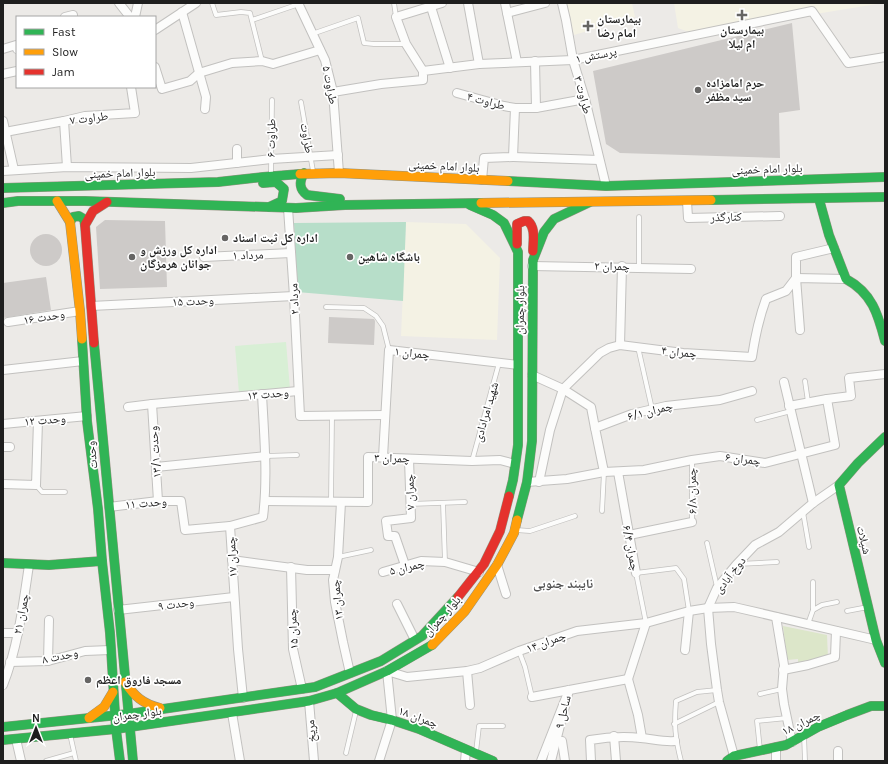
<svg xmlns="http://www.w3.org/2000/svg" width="888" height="764" viewBox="0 0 888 764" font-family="Karla,'Noto Naskh Arabic',sans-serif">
  <rect width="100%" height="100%" fill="#eceae7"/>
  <g fill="#f4f2e4">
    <polygon points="565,3 632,3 635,17 574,35"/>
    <polygon points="674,3 883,3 694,34 678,28"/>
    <polygon points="406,222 466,224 500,258 497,340 401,336"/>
  </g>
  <polygon fill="#dce6c9" points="783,626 827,635 828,658 798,664 798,659 787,660"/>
  <polygon fill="#d8efd5" points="286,342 290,389 239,393 235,346"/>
  <polygon fill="#b7dec9" points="406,222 403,301 297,292 294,223"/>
  <g fill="#cdcac8">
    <polygon points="792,23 800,110 779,113 780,158 620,153 606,144 593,71"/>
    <polygon points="105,220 165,221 167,287 100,289 96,227"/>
    <circle cx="46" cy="250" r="16"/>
    <polygon points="46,277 51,310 3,318 3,283"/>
    <polygon points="329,317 374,319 375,321 374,345 328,343"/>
  </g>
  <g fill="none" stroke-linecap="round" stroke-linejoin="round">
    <g stroke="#c2c1bf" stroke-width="5.5">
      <g id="lane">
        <polyline points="212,3 216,15 241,12 250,13 262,61"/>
        <polyline points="394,3 396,17"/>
        <polyline points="252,20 299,4"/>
        <polyline points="312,34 358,18 364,43 374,44 406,44"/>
        <polyline points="301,102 313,171"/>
        <polyline points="271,173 272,100"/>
        <polyline points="639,217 639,267"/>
        <polyline points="326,307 364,308 376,316 383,326 389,350"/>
        <polyline points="638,347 652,409"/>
        <polyline points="805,381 808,402"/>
        <polyline points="757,420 791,411"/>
        <polyline points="266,456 297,455"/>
        <polyline points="692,460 692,522"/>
        <polyline points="472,461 499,363"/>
        <polyline points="36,485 42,492 65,492"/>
        <polyline points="331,501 332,416"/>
        <polyline points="443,503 445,562"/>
        <polyline points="410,504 465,502"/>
        <polyline points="602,511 604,472"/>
        <polyline points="803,512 809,547"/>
        <polyline points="516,530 530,531 575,516"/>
        <polyline points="707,543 717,587"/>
        <polyline points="338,557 371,550"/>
        <polyline points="738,564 777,562"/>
        <polyline points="813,610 813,582"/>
        <polyline points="847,611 868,607"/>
        <polyline points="646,623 636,573 676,568 684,579 689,611"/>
        <polyline points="808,624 813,610 822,605 837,602"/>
        <polyline points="519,651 525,667 532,697"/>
        <polyline points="760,694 782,689"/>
        <polyline points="674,724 719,702"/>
        <polyline points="70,734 76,761"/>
        <polyline points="804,735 805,761"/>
        <polyline points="760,750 757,721 787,718"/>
        <polyline points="476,752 479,726 503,726"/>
        <polyline points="346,753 356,711"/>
        <polyline points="46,761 74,753"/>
        <path d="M681 761C675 737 674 726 676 701L697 692 717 690"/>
      </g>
    </g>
    <g stroke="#c2c1bf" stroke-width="10">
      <g id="street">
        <polyline points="119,3 130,17"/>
        <polyline points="298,3 325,60 333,92 339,173"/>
        <polyline points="468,3 479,64"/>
        <polyline points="505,3 517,62"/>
        <polyline points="562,3 566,20 573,60 585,99 606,186"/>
        <polyline points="431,7 450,68"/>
        <polyline points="182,12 206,97 205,109"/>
        <polyline points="507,13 545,3"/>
        <polyline points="65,17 73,15"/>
        <polyline points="135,17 138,3"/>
        <polyline points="155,30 196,3"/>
        <polyline points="3,49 16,45 17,49"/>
        <polyline points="155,67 162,89 190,81 199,73 232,63 262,61 273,64 320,50"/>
        <polyline points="423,71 406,44 396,17 442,3"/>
        <polyline points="3,74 17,71"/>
        <polyline points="333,92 381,84 423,80 423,71 479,64 573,60 812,11 848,63 885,57"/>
        <polyline points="457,93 504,106 515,108 513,157 484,158 482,180"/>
        <polyline points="515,108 536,108 535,61"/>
        <polyline points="536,108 585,99"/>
        <polyline points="3,121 14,170"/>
        <polyline points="5,132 64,121"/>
        <polyline points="513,157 599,160"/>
        <polyline points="237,163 237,149"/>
        <polyline points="67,167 64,121 85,116 135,113 131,87"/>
        <polyline points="3,171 67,167 191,168 271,159 338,155"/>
        <polyline points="687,201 688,218 780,216"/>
        <polyline points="288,208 294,296 300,416 385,415"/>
        <polyline points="204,257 291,253"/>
        <polyline points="532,266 691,269"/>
        <polyline points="91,306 294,296"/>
        <polyline points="8,322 80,311"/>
        <polyline points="800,330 796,278 846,279"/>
        <polyline points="620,345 622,266"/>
        <polyline points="3,370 83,361"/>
        <polyline points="532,375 563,389 591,407 595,428"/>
        <polyline points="784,382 813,503"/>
        <polyline points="152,404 158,501"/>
        <polyline points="789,406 827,399"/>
        <polyline points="128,407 152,404 298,391"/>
        <polyline points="3,424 87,416"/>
        <polyline points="3,447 10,447"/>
        <polyline points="383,457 389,350 518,365"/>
        <polyline points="156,467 266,456"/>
        <polyline points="604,472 595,428 632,414 666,406 720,400 752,391"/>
        <polyline points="618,472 636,573"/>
        <polyline points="527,482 567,479 604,472 644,470 692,460 720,456 765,463 835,445 827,399 851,396 849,378 885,374"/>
        <path d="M539 482 550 430 563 389 600 353 609 348 620 345 683 353 752 357C755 337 759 318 766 299L786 291 796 278V257L834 248"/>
        <polyline points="3,484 36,485 38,421"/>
        <polyline points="265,501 368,502 368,457 472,461 500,460 515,464"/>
        <polyline points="341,502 338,557 333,580 335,602 343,642 350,673"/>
        <polyline points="109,507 158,501 181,501 185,530 230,526"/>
        <polyline points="629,535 692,522"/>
        <polyline points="232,560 307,570 335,570"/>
        <polyline points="405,565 395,536 388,536 386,521 411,518 409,459"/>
        <polyline points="497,565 506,594"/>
        <polyline points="291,567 293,649 302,689"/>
        <polyline points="383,572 421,561 445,562 479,572"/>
        <polyline points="397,604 415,640"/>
        <polyline points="118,610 234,597"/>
        <polyline points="776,617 784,665 782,689 784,704 792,742"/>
        <polyline points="3,633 18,633"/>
        <polyline points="685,650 689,611"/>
        <polyline points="48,661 49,620"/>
        <polyline points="10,662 48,661 85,651 110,650"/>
        <polyline points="783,670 808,665 835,657 836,631"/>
        <polyline points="467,671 470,705"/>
        <polyline points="628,679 646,623"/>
        <path d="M3 685C18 647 23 605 29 565"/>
        <polyline points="532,697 628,679 638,715 642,738"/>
        <path d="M243 698 238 649 230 526 263 517C268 476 264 435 262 394"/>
        <polyline points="309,701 314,761"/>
        <polyline points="232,713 240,761"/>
        <polyline points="614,736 616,761"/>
        <polyline points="16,739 21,761"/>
        <polyline points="562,741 565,761"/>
        <polyline points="776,747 776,761"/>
        <polyline points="838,751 838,761"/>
        <polyline points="734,756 719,702 717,690 711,644 708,608 717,588 736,565 755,545 779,532 813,503 839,485"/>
        <polyline points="379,761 392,720 387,671 407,677 467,671 480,668 519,651 577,631 646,623 689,611 708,608 734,607 876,640"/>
        <polyline points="465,761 466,750"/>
        <polyline points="541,761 569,690 551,761"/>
        <path d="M591 761 590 740C608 737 622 736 641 738 653 739 663 742 675 741"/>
      </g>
    </g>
    <g stroke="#949381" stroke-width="10">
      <g id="fast">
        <path d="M304 173C299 182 299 189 307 195L340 199"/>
        <polyline points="508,181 606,186 885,177"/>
        <polyline points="263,183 276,182 284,189 282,201 269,207"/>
        <polyline points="3,188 218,182 263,177 300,174"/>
        <path d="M819 199 829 235 846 279C872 293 878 314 885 341"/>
        <polyline points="711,200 885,197"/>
        <polyline points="3,203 18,201 85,201 296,208 345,205 481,203"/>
        <polyline points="470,205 493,215 504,223 518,252 518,445 513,480 509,496"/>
        <polyline points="70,222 73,217 79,216 84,219 85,225"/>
        <polyline points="82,339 87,421 98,509 102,561 110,633 116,729 120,761"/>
        <polyline points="94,343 133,761"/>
        <polyline points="885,437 858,463 839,485 876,640 885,663"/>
        <polyline points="517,520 527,482 532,441 533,260 544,232 554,219 590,202"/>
        <polyline points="3,563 49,565 102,561"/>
        <polyline points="337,693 356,709 371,715 392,720 419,729 493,761"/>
        <polyline points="3,727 128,714 315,687 381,661 422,636 458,597"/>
        <polyline points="3,740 116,729 309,701 337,693 387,671 432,645"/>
        <polyline points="727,761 734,756 786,745 818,727 847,715 871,706 885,706"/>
      </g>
    </g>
    <g stroke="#949381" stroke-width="10">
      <g id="slow">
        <polyline points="300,174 339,173 508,181"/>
        <polyline points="57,201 70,222 80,311 82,339"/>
        <polyline points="481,203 711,200"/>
        <polyline points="432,645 465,611 497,565 514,533 517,520"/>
        <path d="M125 682C134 696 143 704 160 708"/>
        <polyline points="89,718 104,707 113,692"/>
      </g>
    </g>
    <g stroke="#949381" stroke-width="10">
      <g id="jam">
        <path d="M517 244V224L524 221H528C536 228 533 241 533 251"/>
        <polyline points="94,343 85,225 93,211 107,202"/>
        <polyline points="458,597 484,564 500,531 509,496"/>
      </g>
    </g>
    <use href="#lane" stroke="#fcfcfb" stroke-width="4"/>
    <use href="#street" stroke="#fcfcfb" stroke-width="8"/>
    <use href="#fast" stroke="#30b455" stroke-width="9"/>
    <use href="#slow" stroke="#ff9f0a" stroke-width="9"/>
    <use href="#jam" stroke="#e5322d" stroke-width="9"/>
  </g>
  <g fill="#666564" stroke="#fff" stroke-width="1.5">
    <path d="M740 9h4v4h4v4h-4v4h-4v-4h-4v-4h4z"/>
    <path d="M586 20h4v4h4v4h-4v4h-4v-4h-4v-4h4z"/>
    <circle cx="698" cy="90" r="4"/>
    <circle cx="225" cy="238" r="4"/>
    <circle cx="132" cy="257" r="4"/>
    <circle cx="350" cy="257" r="4"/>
    <circle cx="88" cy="680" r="4"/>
  </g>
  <g text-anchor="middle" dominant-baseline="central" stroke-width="3.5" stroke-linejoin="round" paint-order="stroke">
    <g font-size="12" font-weight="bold" fill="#1e1e1e" stroke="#fff" text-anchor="start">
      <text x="597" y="19">بیمارستان<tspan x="597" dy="14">امام رضا</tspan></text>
      <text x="742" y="30" text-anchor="middle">بیمارستان<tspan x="742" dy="14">ام لیلا</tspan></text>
      <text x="706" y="83">حرم امامزاده<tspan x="706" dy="14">سید مظفر</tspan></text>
      <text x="233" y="238">اداره کل ثبت اسناد</text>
      <text x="140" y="250">اداره کل ورزش و<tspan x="140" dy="14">جوانان هرمزگان</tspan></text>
      <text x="358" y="257">باشگاه شاهین</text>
      <text x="96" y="680">مسجد فاروق اعظم</text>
    </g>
    <g font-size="12" fill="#1e1e1e" stroke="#fff">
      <text transform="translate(596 55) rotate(-11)">پرستش ۱</text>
      <text transform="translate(330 85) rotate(79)">طراوت ۵</text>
      <text transform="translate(583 95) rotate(75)">طراوت ۳</text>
      <text transform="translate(486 101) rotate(15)">طراوت ۴</text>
      <text transform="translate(89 118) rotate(-7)">طراوت ۷</text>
      <text transform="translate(271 138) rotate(-89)">طراوت ۶</text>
      <text transform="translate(307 138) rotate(80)">طراوت</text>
      <text transform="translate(444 166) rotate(3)">بلوار امام خمینی</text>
      <text transform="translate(767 169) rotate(-2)">بلوار امام خمینی</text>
      <text transform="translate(120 173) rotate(-2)">بلوار امام خمینی</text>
      <text transform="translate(726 217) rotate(-1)">کنارگذر</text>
      <text transform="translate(248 255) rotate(-2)">مرداد ۱</text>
      <text transform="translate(612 266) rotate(1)">چمران ۲</text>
      <text transform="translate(294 299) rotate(-93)">مرداد ۲</text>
      <text transform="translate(193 301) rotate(-3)">وحدت ۱۵</text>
      <text transform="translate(520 310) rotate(-89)">بلوار چمران</text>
      <text transform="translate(44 317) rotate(-9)">وحدت ۱۶</text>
      <text transform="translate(679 352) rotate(6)">چمران ۴</text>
      <text transform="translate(412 353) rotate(6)">چمران ۱</text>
      <text transform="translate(268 394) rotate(-5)">وحدت ۱۳</text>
      <text transform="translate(650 411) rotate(-14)">چمران ۶/۱</text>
      <text transform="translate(486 412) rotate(-74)">شهید امرادادی</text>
      <text transform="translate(45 420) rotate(-5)">وحدت ۱۲</text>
      <text transform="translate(155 452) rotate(-94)">وحدت ۱۳/۱</text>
      <text transform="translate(92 455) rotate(-96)">وحدت</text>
      <text transform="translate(392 458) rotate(2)">چمران ۳</text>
      <text transform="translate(743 459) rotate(7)">چمران ۶</text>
      <text transform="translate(692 491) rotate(-91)">چمران ۶/۸</text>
      <text transform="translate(410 492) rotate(-92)">چمران ۷</text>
      <text transform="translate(146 503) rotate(-5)">وحدت ۱۱</text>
      <text transform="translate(864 540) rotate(76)">شیلات</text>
      <text transform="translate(631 548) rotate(79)">چمران ۶/۴</text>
      <text transform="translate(232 557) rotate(-93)">چمران ۱۷</text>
      <text transform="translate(407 567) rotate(-13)">چمران ۵</text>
      <text transform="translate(730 575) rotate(-52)">دوخ آبادی</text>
      <text transform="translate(337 600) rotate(-96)">چمران ۱۳</text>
      <text transform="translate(176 604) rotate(-7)">وحدت ۹</text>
      <text transform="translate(21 614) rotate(-79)">چمران ۲۱</text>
      <text transform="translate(442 616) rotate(-48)">بلوار چمران</text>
      <text transform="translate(293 629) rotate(-93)">چمران ۱۵</text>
      <text transform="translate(546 642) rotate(-20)">چمران ۱۴</text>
      <text transform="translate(60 656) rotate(-12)">وحدت ۸</text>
      <text transform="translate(563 712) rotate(-76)">ساحل ۹</text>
      <text transform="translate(137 714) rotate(-8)">بلوار چمران</text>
      <text transform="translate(418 717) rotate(20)">چمران ۱۸</text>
      <text transform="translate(801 723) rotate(-26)">چمران ۱۸</text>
      <text transform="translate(311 731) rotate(-95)">مریخ</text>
    </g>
    <g font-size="13" font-weight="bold" fill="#515151" stroke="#fff">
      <text x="563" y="583">نایبند جنوبی</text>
    </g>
  </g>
  <rect width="888" height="764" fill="none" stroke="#1e1e1e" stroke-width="8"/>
  <rect x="16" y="16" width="140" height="72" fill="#ffffff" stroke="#a5a5a5"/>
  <rect x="24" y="29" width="20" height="6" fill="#30b455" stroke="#a5a5a5"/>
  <text x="52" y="36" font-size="12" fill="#1e1e1e">Fast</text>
  <rect x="24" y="49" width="20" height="6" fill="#ff9f0a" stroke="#a5a5a5"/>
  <text x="52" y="56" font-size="12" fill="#1e1e1e">Slow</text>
  <rect x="24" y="69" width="20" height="6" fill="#e5322d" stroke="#a5a5a5"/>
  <text x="52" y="76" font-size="12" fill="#1e1e1e">Jam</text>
  <g transform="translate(36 728)" stroke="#ffffff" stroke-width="3" paint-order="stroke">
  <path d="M0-3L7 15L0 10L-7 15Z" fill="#1e1e1e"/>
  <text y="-6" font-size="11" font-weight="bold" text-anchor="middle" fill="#1e1e1e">N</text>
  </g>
</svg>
